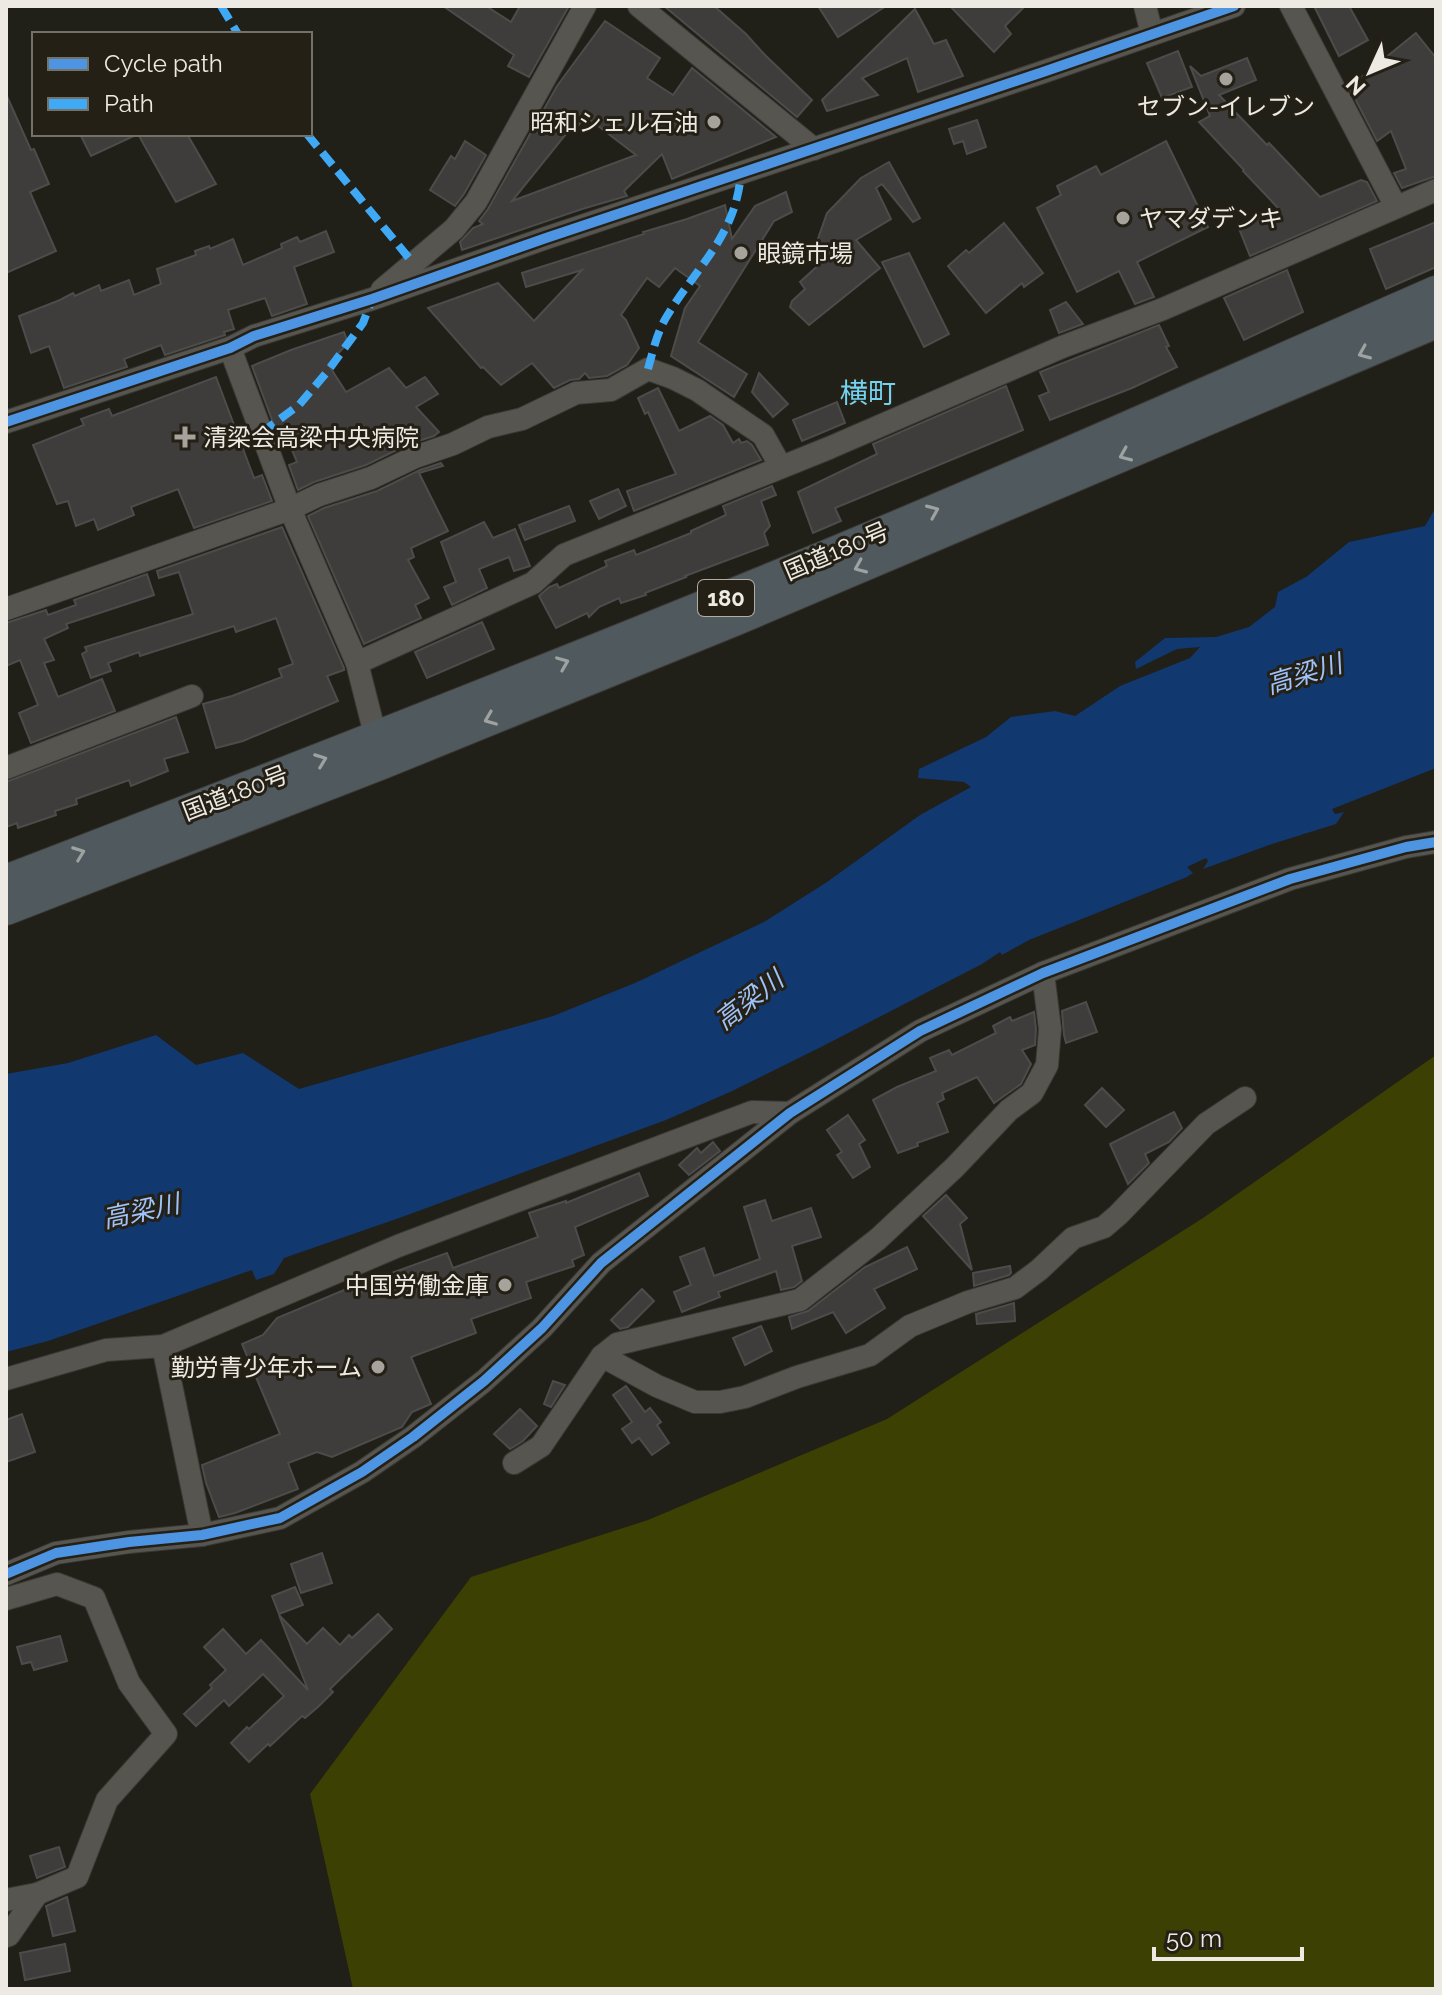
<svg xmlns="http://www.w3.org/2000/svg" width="1442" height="1995" viewBox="0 0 1442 1995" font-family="Raleway,'Noto Sans JP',sans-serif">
  <rect width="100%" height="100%" fill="#201f18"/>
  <polygon fill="#3d4003" points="1436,1055 1436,1989 353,1989 310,1794 471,1577 648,1520 887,1419 1203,1218"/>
  <polygon fill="#123870" points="1436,507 1436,768 1332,809 1335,814 1344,812 1336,824 1272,844 1203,869 1208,861 1206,858 1187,867 1193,873 1187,877 1029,940 1002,955 1000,952 982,964 823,1046 730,1092 666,1120 402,1217 284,1258 274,1274 256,1280 252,1270 48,1341 6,1352 6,1074 68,1063 156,1035 196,1065 243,1053 299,1089 553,1016 635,983 764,922 827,882 920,815 971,787 964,782 918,778 919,769 986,737 1011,717 1055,711 1075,716 1120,686 1190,658 1200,647 1177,649 1136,669 1135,662 1165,638 1216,637 1249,627 1275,607 1278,592 1306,577 1349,542 1425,526"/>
  <g fill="#3e3d3c" stroke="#4c4c4b" stroke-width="2" fill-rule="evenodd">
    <polygon points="443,6 486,6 511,22 520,6 569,6 529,77 508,66 514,55"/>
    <polygon points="664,6 714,6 746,34 765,55 812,100 797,117"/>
    <polygon points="818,6 886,6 838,37"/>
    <polygon points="950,6 1025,6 1005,26 1011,34 994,52"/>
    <polygon points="1314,6 1349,6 1368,40 1339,56"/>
    <polygon points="915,9 934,44 946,40 963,76 918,92 907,58 862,78 878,95 827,111 822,100"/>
    <path d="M605 21 660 58 647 78 673 95 692 68 776 137 672 179 662 154 624 191 627 196 582 209 462 250 460 242 473 228 483 224 479 221 488 209 557 86ZM585 116 636 155 512 201 574 124 578 126Z"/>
    <polygon points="1416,33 1436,58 1436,176 1402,188 1394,173 1406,169 1391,131 1377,141 1349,87"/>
    <polygon points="1178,51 1192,87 1162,98 1147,63"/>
    <polygon points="1247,58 1256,80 1219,95 1267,145 1269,143 1320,197 1361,180 1367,182 1377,201 1250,256 1238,226 1280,210 1243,171 1244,170 1199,122 1210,116 1190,66 1201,76"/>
    <polygon points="6,94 31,150 34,149 49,184 30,192 56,251 6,273"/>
    <polygon points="977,120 986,147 967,154 963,141 954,144 949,129"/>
    <polygon points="80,134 187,134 216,184 176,202 138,134 91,156"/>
    <polygon points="465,141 486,155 464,194 455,206 430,190 451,156 455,159"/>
    <polygon points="1166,141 1208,227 1137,262 1154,297 1135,304 1119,271 1077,292 1037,208 1061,195 1057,186 1096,166 1101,175"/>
    <polygon points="889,162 920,218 913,222 882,184 876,188 891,219 856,240 880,268 809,325 790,307 792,301 805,289 800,282 824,260 815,247 827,213 861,178"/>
    <polygon points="786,192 792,212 774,221 698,342 747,374 734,397 671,356 685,308 700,286 675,268 659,287 647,278 621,315 626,320 639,348 627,365 607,376 589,378 585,373 579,379 570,380 554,388 532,363 501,385 483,367 481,368 428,308 498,283 534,321 582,270 526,287 522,273 644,234 643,232 687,219 725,205 732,239 755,206"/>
    <polygon points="1436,222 1436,267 1386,289 1370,249"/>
    <polygon points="1004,223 1043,273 1024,287 1022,283 986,313 948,266 966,250 969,253"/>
    <polygon points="326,231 334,252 294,267 307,304 272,316 265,298 228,310 234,329 224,332 225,335 165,355 161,345 124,359 127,367 64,388 49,346 31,353 19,316 60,300 73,293 75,296 99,285 101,291 129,280 134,295 161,284 157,269 196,255 195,251 209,246 210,249 233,239 243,265 282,248 281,244 297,237 300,242"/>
    <polygon points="909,253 949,334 924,347 882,262"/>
    <polygon points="1287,270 1303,312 1244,340 1224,298"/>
    <polygon points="1066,302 1083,324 1059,333 1050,310"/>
    <polygon points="1159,325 1169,346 1166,347 1177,367 1132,388 1050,420 1039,396 1049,392 1040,372"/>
    <polygon points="344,332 348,343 328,364 346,392 389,368 406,388 425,377 438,394 416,407 439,432 434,436 409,444 366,465 314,482 298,490 289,465 297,462 285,433 278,436 252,366 291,350"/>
    <polygon points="759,373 788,404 773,417 752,392"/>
    <polygon points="216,377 254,478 262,475 272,501 194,528 178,489 131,507 134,515 98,530 94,519 76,526 68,501 57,504 33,445 84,425 81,419 109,409 112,416"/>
    <polygon points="1006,386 1023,430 835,508 841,521 813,533 798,492 877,454 873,444"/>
    <polygon points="658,388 679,431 710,416 723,425 733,443 739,439 741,443 747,441 752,445 761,460 634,511 627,491 676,474 648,412 645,414 638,398"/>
    <polygon points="837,402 845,423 802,441 793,420"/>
    <polygon points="441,463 443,466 419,473 448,531 411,548 414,557 408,560 429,598 415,605 421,618 364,644 308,516 324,508 377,491 420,470"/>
    <polygon points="772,486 776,495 761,501 770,526 764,533 768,545 685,576 686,577 645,593 646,595 621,603 619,598 599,607 589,617 587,613 556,628 539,596 549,587 557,584 559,588 607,566 605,561 634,550 636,555 691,533 691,531 726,515 723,506"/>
    <polygon points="618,489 626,506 599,519 590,501"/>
    <polygon points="569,506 575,521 525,540 519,525"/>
    <polygon points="484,522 493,538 515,529 530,566 514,571 509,557 479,569 487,588 452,605 444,587 456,582 441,542"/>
    <polygon points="282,527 344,668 344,670 327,676 338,701 243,741 216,748 203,704 232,696 282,677 279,669 293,664 276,618 236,632 234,626 140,656 139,652 108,663 111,671 91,678 82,654 87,651 85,647 193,614 179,572 159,578 157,571"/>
    <polygon points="147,574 154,595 66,624 68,628 44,639 54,660 44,663 58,697 102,679 115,711 31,743 19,713 38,705 20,660 6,666 6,623 46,610 48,615 76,605 74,600"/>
    <polygon points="482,622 494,649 427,678 415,652"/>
    <polygon points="176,717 188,752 164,759 168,771 131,786 129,780 76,799 77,804 55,811 56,815 18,828 17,823 6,827 6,782"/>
    <polygon points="1086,1002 1097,1032 1066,1043 1064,1035 1062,1011"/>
    <polygon points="1034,1012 1036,1029 1035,1045 1022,1050 1031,1064 1021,1084 994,1103 977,1077 942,1093 944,1099 937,1103 948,1132 917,1143 918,1146 898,1153 873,1100 897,1087 936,1071 930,1058 949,1050 952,1055 996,1033 993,1026 1010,1017 1012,1021"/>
    <polygon points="1102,1088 1124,1110 1106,1127 1085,1105"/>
    <polygon points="1174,1112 1182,1128 1169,1142 1145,1154 1149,1163 1128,1184 1110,1144"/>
    <polygon points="848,1115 865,1140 859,1144 870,1167 853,1178 837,1155 842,1152 827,1130"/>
    <polygon points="713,1142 720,1151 689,1175 679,1165 697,1148 701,1153"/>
    <polygon points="639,1173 648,1196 575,1227 584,1255 572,1260 574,1266 526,1282 531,1298 471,1319 476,1333 411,1357 431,1404 412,1412 402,1427 332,1457 317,1452 288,1463 298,1489 235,1513 219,1517 206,1483 202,1465 280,1434 242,1344 263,1335 277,1318 344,1290 365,1292 388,1282 386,1275 447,1253 453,1268 538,1237 529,1213 566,1201 566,1203"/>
    <polygon points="946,1195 967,1218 960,1224 972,1270 923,1216"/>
    <polygon points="765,1200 772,1221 811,1208 821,1237 792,1246 802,1281 794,1287 781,1290 776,1271 718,1292 720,1297 682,1312 674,1292 691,1285 680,1257 704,1248 714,1276 760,1259 744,1207"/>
    <polygon points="907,1247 917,1269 874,1289 885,1308 846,1333 833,1312 792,1329 789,1317 808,1311 865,1267"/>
    <polygon points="1010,1266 1011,1273 1009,1275 974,1286 973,1273"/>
    <polygon points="642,1289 654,1301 628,1327 620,1329 611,1320"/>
    <polygon points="1014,1303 1015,1321 977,1324 976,1314"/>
    <polygon points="761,1326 772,1351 745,1365 733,1338"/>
    <polygon points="553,1381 565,1385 551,1407 544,1404"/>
    <polygon points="626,1386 645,1412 650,1408 661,1422 657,1425 669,1443 652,1455 639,1438 632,1443 622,1429 632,1422 613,1395"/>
    <polygon points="520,1409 537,1426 523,1441 510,1449 494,1434"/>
    <polygon points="22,1414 35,1452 6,1462 6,1420"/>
    <polygon points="322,1553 332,1583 301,1593 291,1564"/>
    <polygon points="295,1587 303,1605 279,1614 272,1596"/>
    <polygon points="378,1614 392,1629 330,1689 333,1692 319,1706 305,1718 302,1716 270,1746 268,1744 249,1762 231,1743 247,1727 249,1729 284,1696 263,1674 229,1706 224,1700 196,1726 184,1714 212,1688 210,1685 226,1670 204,1647 223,1629 246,1654 261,1640 308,1690 279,1615 307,1644 323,1628 340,1645 349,1635 352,1638"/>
    <polygon points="60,1636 67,1661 34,1670 31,1662 22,1664 17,1647"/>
    <polygon points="59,1847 65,1867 37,1878 30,1856"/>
    <polygon points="67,1897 75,1931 53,1936 46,1906"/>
    <polygon points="65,1944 70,1971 25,1980 20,1953"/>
  </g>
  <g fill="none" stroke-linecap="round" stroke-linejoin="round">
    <g stroke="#3b3934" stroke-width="24">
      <g id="minor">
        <polyline points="639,6 814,149"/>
        <polyline points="1145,6 1152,34"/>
        <polyline points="1291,6 1396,207"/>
        <polyline points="382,290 454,229 476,202 585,6"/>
        <polyline points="230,348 290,509 357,663 379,750"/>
        <polyline points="6,422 230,348 254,336 372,299 546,238 1043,72 1234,6"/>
        <polyline points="6,609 290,509 319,495 371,478 415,457 453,444 488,427 522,419 576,393 611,390 648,369 673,378 697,390 763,435 781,467"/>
        <polyline points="357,663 533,583 564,555 829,448 1062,347 1163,309 1436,190"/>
        <polyline points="6,768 192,696"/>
        <polyline points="163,1346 202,1535"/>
        <polyline points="602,1356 657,1386 695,1402 720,1402 745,1397 797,1377 870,1355 910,1326 968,1302 1015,1288 1039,1270 1073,1238 1104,1227 1118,1215 1206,1124 1245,1098"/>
        <polyline points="6,1379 106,1350 163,1346 398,1246 752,1112 790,1113"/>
        <polyline points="514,1463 541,1446 602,1356 617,1344 800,1300 878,1239 955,1167 1009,1110 1032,1093 1047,1065 1050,1029 1043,973"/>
        <polyline points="6,1574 56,1553 129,1542 202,1535 280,1518 362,1472 413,1437 484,1381 542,1328 601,1263 790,1113 920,1031 1043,973 1290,879 1406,847 1436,842"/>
        <polyline points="6,1599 57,1584 94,1598 129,1683 166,1734 107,1800 77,1877 37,1894 6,1900"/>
        <polyline points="6,1936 9,1935 37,1894"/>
      </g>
    </g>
    <g stroke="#3b3934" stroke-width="34">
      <g id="highway">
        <path d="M6 881C245 789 484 696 722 599 962 502 1199 396 1436 292"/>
        <polyline points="6,909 382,763 734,620 1436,322"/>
      </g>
    </g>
    <use href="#minor" stroke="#575550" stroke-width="22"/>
    <use href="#highway" stroke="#50595d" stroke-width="32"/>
    <g stroke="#3fa9f5" stroke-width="8" stroke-dasharray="16 8" stroke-linecap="butt">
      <polyline points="221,6 238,34"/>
      <polyline points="307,134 413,263"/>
      <path d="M648 369C653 351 657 332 667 316 697 266 736 236 741 173"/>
      <polyline points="261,433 299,405 327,372 363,323 372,299"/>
    </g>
    <g stroke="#242015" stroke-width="15">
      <g id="cycleway">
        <polyline points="6,422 230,348 254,336 372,299 546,238 1043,72 1234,6"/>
        <polyline points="6,1574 56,1553 129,1542 202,1535 280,1518 362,1472 413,1437 484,1381 542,1328 601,1263 790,1113 920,1031 1043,973 1290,879 1406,847 1436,842"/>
      </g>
    </g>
    <use href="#cycleway" stroke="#4d94e3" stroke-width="10"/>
  </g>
  <defs><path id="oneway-chevron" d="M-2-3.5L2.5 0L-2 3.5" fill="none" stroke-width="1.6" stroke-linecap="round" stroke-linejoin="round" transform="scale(2)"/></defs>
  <g stroke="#9ea2a0">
    <use href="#oneway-chevron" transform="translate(1364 353) rotate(157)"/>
    <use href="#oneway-chevron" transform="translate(1125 455) rotate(157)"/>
    <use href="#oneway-chevron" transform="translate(933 511) rotate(-23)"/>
    <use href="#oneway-chevron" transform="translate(860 567) rotate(157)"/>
    <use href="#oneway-chevron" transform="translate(563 663) rotate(-22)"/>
    <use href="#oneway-chevron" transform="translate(490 719) rotate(158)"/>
    <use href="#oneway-chevron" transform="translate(321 760) rotate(-21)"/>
    <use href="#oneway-chevron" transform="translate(79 853) rotate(-21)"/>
  </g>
  <g fill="#a5a39c" stroke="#242015" stroke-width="3">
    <circle cx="1226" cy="79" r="8"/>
    <circle cx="714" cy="122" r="8"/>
    <circle cx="1123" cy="218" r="8"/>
    <circle cx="741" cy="253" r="8"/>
    <path d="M181 425h8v8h8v8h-8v8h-8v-8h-8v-8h8z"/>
    <circle cx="505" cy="1285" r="8"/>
    <circle cx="378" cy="1367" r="8"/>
  </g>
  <g text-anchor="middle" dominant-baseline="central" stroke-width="6" stroke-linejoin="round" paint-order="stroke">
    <rect fill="#242015" stroke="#b0ada5" stroke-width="2" x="698" y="580" width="56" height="36" rx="6"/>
    <g font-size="22" font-weight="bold" fill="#eceae3">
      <text x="726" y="598">180</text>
    </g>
    <g font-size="24" fill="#eceae3" stroke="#242015" text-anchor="end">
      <text x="1226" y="106" text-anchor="middle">セブン-イレブン</text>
      <text x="698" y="122">昭和シェル石油</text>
      <text x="1139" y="218" text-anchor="start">ヤマダデンキ</text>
      <text x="757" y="253" text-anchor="start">眼鏡市場</text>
      <text x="203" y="437" text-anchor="start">清梁会高梁中央病院</text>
      <text x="489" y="1285">中国労働金庫</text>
      <text x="362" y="1367">勤労青少年ホーム</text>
    </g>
    <g font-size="24" fill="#eceae3" stroke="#242015">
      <text transform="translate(836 551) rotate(-23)">国道180号</text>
      <text transform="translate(235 793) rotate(-21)">国道180号</text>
    </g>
    <g font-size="26" font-style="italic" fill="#9ec2f9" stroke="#242015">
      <text transform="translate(1304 674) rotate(-17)">高梁川</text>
      <text transform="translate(749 1000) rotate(-38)">高梁川</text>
      <text transform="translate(141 1211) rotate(-12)">高梁川</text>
    </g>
    <g font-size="28" fill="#73d2f1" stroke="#242015">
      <text x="868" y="393">横町</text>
    </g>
  </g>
  <rect width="1442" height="1995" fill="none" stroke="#eceae3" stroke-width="16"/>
  <rect x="32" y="32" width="280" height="104" fill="#242015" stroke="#747167" stroke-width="2"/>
  <rect x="48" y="58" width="40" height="12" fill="#4d94e3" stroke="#747167" stroke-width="2"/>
  <text x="104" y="72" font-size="24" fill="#eceae3">Cycle path</text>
  <rect x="48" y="98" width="40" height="12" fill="#3fa9f5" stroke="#747167" stroke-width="2"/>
  <text x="104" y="112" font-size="24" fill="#eceae3">Path</text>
  <g transform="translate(1370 72) rotate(226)" stroke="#242015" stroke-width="6" paint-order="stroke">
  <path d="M0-6L14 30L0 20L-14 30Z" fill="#eceae3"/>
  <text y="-12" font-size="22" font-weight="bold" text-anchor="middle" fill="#eceae3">N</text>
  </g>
  <path d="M1154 1947v12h148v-12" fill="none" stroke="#eceae3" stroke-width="4"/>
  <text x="1166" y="1947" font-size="24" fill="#eceae3" stroke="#242015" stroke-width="6" paint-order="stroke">50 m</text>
</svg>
